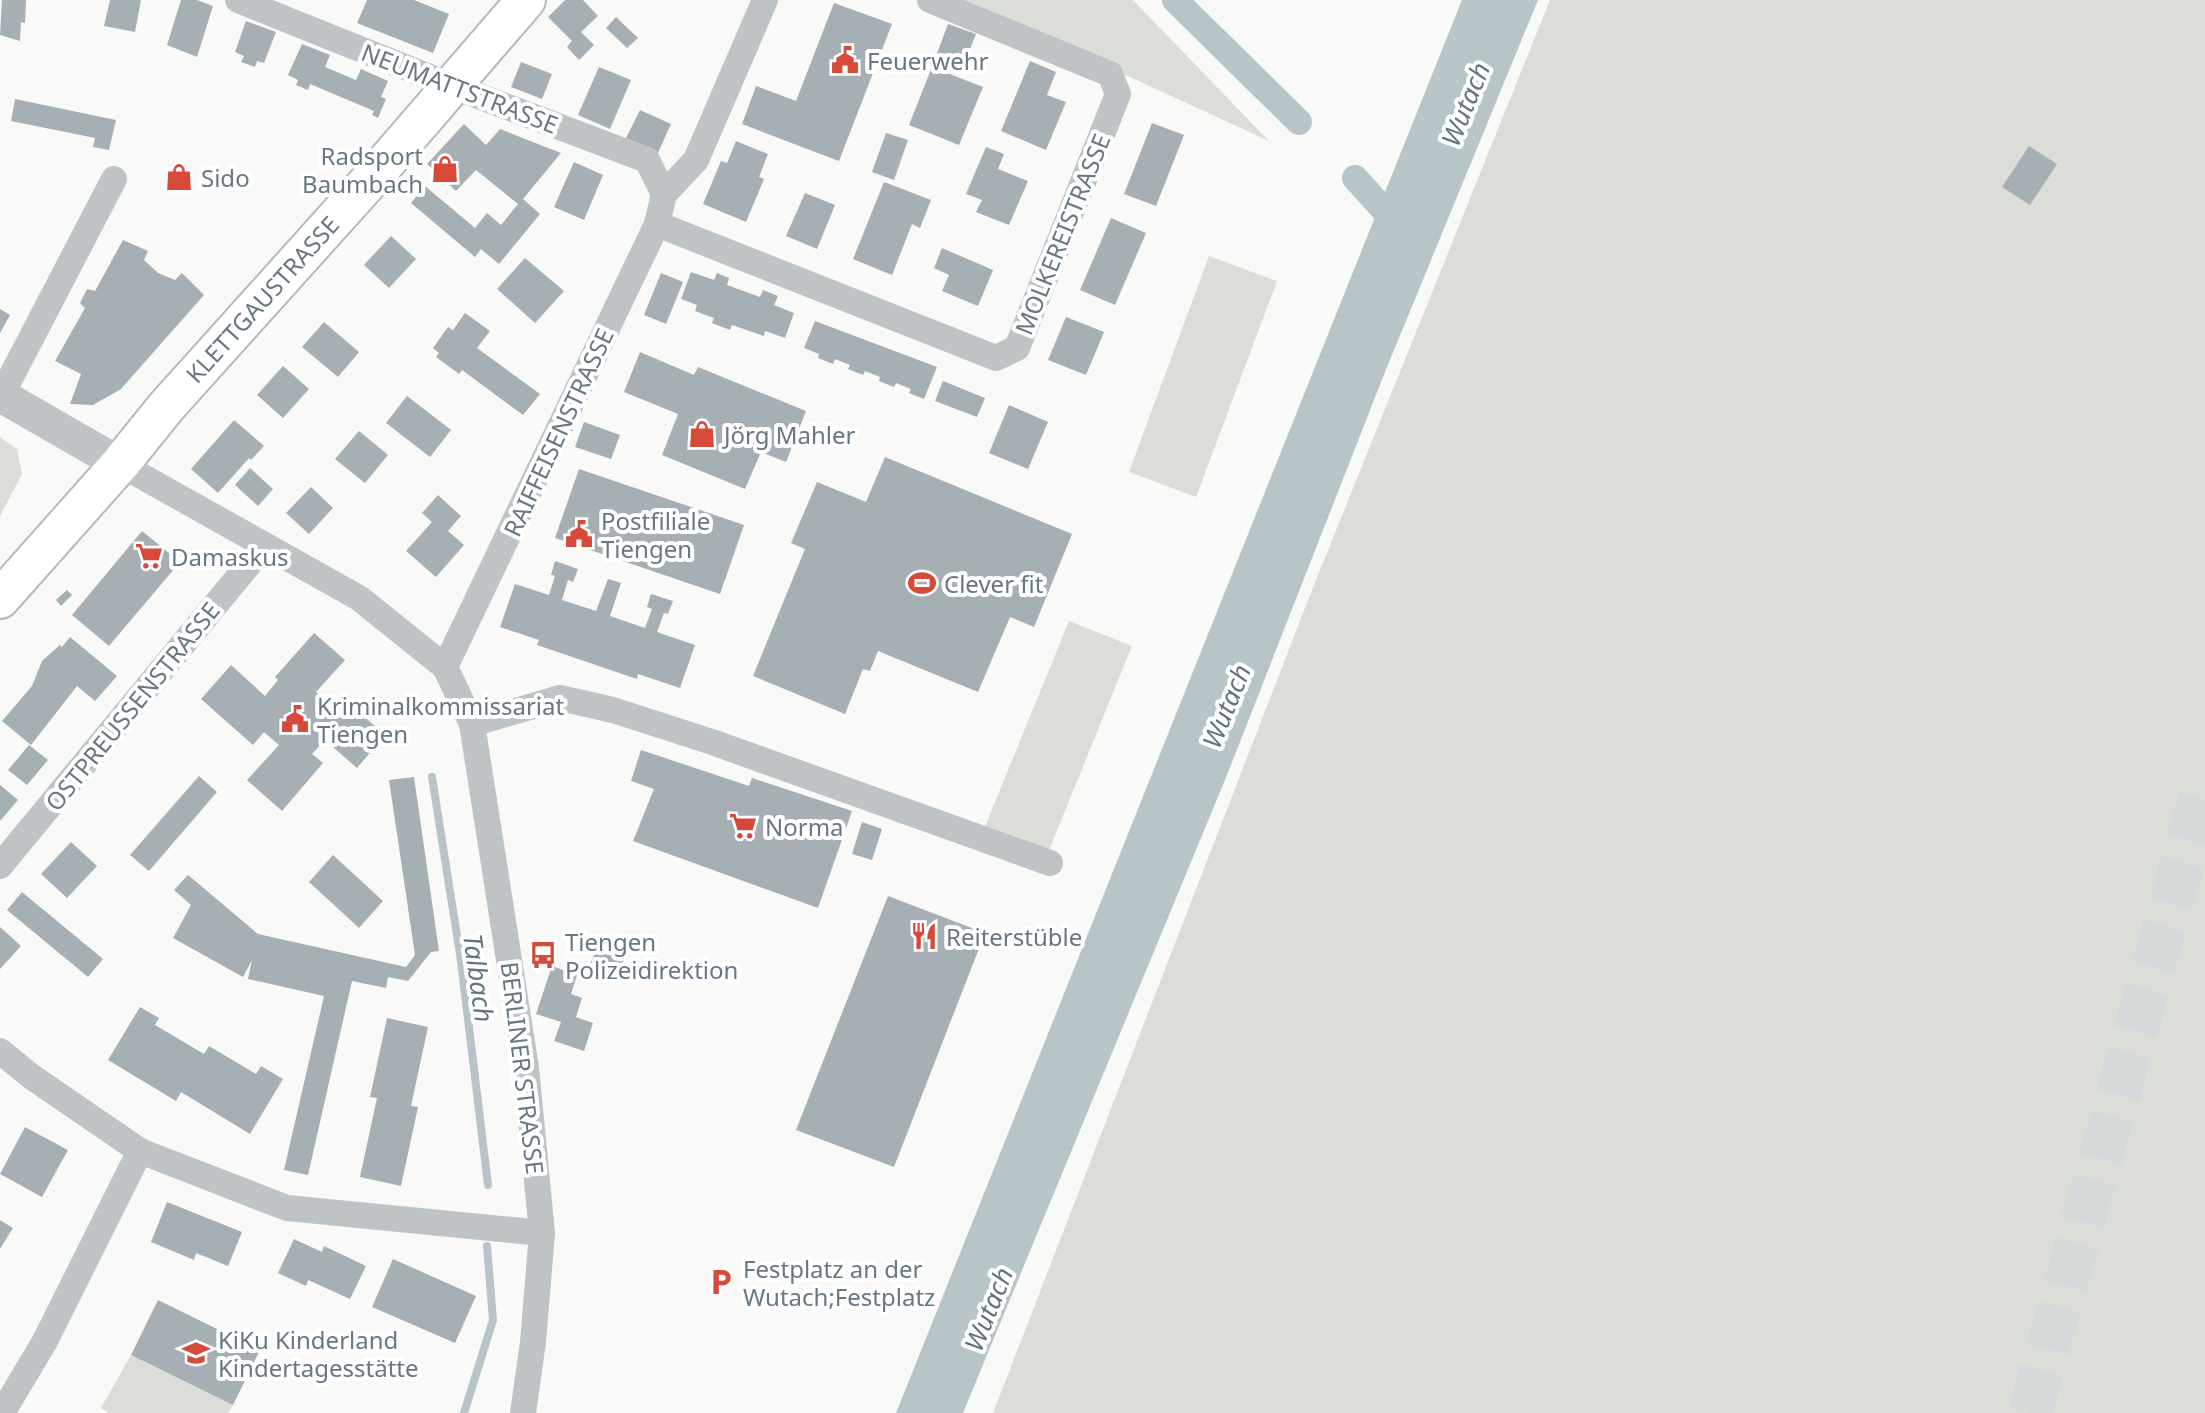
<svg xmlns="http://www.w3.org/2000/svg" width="2205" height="1413" viewBox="0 0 2205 1413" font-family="'Noto Sans',sans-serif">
  <rect width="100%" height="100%" fill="#f9f9f7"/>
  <g fill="#daded7">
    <polygon points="963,0 1133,0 1269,141"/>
    <polygon points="1550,0 2205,0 2205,1413 993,1413 1312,590"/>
    <polygon points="1209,256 1277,281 1196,497 1129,472"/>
    <polygon points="0,437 17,449 22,474 0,516"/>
    <polygon points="1069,621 1132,646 1047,855 984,829"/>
    <polygon points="131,1355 233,1405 228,1413 109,1413 101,1408"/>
  </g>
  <polygon fill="#b8c5c8" points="1462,0 1538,0 1385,372 1227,775 963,1413 896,1413"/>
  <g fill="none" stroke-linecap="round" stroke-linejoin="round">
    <g stroke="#b8c5c8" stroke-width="8">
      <polyline points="432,777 461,961 488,1185"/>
      <polyline points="464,1413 493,1320 487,1246"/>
    </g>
    <g stroke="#b8c5c8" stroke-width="26">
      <polyline points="1175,0 1299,122"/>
      <polyline points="1355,178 1404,232"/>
    </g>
  </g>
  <g fill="#a6b0b4">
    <polygon points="2,0 26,0 25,23 21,22 20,41 0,35"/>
    <polygon points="110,0 141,0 135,32 104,26"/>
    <polygon points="181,0 197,0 213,6 197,57 167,45"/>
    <polygon points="367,0 414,0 449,14 433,53 357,23"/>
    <polygon points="565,0 583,0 598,16 581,32 594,45 579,60 567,47 572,41 548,17"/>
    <polygon points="834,3 892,24 839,161 742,124 756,86 796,101"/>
    <polygon points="616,17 638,38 627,48 606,28"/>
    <polygon points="246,21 276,32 264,63 257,61 255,67 241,62 244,56 235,52"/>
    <polygon points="948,24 976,34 963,66 936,56"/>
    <polygon points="302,44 330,55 325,67 356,80 361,69 388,81 381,97 386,99 378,118 372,115 374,111 310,84 308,90 296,85 298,80 288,75"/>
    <polygon points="1030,61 1056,72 1047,95 1066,102 1046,150 1001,131"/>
    <polygon points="521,62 552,74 542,99 511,87"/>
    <polygon points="599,67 631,80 610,129 578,115"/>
    <polygon points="932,67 983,87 959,145 909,125"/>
    <polygon points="15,99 116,120 109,150 93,147 95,138 11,121"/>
    <polygon points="640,110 671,124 657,155 625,140"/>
    <polygon points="1152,123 1184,135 1156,206 1124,194"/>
    <polygon points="464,124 486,145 500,129 561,153 523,199 540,214 499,264 481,249 475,257 411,203 425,186 475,228 487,213 501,225 518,204 476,170 456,191 427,164"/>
    <polygon points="886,133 908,140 894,180 872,172"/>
    <polygon points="736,141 768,154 759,177 764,179 746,222 703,204 721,161 727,163"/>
    <polygon points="2029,146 2057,164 2030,205 2002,187"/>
    <polygon points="986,147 1004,154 998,169 1028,181 1009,225 976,212 982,200 966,194"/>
    <polygon points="574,162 603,175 584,220 554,207"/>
    <circle cx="180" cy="178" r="12"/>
    <polygon points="884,182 931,200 920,228 912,224 892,275 853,259"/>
    <polygon points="805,193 835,205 817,249 786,236"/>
    <polygon points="1111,218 1146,233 1115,305 1080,290"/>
    <polygon points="391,236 416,259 389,288 364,265"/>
    <polygon points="123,240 148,251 144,260 158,273 175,280 182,273 204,295 121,389 93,405 70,404 81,374 55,361 85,308 80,303 87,289 95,291"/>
    <polygon points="942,248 993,270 978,306 942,291 949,275 934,268"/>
    <polygon points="525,258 564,291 535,323 497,289"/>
    <polygon points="691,272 714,280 717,273 729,278 727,285 760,297 763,290 778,296 774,305 794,313 785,338 765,331 764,336 732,325 730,330 712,323 714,318 695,311 697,305 681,299"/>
    <polygon points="661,273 683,282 666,324 644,315"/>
    <polygon points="0,309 10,315 0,333"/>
    <polygon points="465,313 490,331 477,348 540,394 523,415 462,370 459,374 436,357 439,353 433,348 448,327 453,330"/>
    <polygon points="1066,317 1104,332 1086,375 1048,360"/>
    <polygon points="815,321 937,367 924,399 909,393 911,389 896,383 894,387 879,381 880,377 865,371 863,375 848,369 850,365 835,359 833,364 818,358 819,354 804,348"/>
    <polygon points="324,322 359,352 338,377 302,347"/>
    <polygon points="640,352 694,375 698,367 806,411 786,462 761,452 745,489 662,455 678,414 624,392"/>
    <polygon points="283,366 309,389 283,418 257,395"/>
    <polygon points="943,381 985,398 977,417 935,401"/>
    <polygon points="407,396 451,430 430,457 386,423"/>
    <polygon points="1009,405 1048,422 1028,469 989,453"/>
    <polygon points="234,420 264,446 251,460 249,458 218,493 191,469"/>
    <polygon points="584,422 620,435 611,459 575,447"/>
    <polygon points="359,431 388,455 365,483 335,459"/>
    <polygon points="885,457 1072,534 1034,627 1010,617 978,692 878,651 870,671 863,669 845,714 753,676 805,549 791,543 817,482 866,502"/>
    <polygon points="250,468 273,489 258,506 235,485"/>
    <polygon points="579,469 744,525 720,594 555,538"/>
    <polygon points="311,487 333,508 309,534 286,513"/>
    <polygon points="438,495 461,516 448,531 464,545 436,577 406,551 432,522 422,513"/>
    <polygon points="142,531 180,562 109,646 72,615"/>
    <polygon points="555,561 578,569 573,582 568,580 562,600 596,611 608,579 621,583 610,616 645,628 652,609 647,607 651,594 673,601 668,614 664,613 657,632 695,645 680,688 638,674 637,679 537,645 539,640 500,627 515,584 549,595 555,576 551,575"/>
    <polygon points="67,590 72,595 61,606 56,600"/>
    <polygon points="314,633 345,660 316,692 332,706 341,696 385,735 357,768 325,740 312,754 323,763 282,811 247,780 279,745 264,732 253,745 201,699 231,665 265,696 278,680 275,677"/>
    <polygon points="70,637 117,676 95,701 77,686 31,745 2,721 32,686 42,661 60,645 62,647"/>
    <polygon points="29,745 48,760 27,785 8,770"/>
    <polygon points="641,750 749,786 752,778 852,811 818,908 633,841 654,789 631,781"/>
    <polygon points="199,776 217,792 149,871 130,855"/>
    <polygon points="414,777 439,951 431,952 408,981 388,977 386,988 352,981 308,1175 284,1170 324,996 248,979 252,960 243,977 173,938 191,905 174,890 188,875 258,934 406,967 415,955 389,780"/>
    <polygon points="0,785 18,800 0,821"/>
    <polygon points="862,822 882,829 872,860 852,854"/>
    <polygon points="71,842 97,866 67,898 41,874"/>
    <polygon points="333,855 383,901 359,928 309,882"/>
    <polygon points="22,892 103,959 88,977 7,910"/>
    <polygon points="888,896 985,933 894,1167 796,1130"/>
    <polygon points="0,927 21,946 0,969"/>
    <polygon points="600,938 628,948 616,981 588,971"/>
    <polygon points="552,966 577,975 571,994 582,998 576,1017 593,1023 584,1051 554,1041 561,1022 536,1014"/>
    <polygon points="140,1007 159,1018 155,1025 204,1054 209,1046 256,1074 261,1066 283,1079 250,1134 181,1092 176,1101 108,1060"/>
    <polygon points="387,1018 428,1027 411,1106 418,1107 401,1186 360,1177 377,1098 370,1097"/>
    <polygon points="25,1127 68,1150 42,1197 0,1174"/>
    <polygon points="167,1202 242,1232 228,1266 196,1253 194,1260 151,1242"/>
    <polygon points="0,1220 13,1228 0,1249"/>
    <polygon points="294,1239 322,1252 324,1246 366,1266 350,1299 308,1280 306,1286 278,1273"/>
    <polygon points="393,1259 476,1296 455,1343 372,1307"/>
    <polygon points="158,1300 260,1350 233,1405 131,1355"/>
  </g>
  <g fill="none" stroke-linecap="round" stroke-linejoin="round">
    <polyline stroke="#d4d9d9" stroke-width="44" stroke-dasharray="44 22" stroke-linecap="butt" points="2030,1413 2205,780"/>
    <g stroke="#b3babd" stroke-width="42">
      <polyline id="secondary" points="0,599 120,464 166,407 380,169 526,0"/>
    </g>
    <g stroke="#bec4c6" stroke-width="26">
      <polyline points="238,0 452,86 647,160 664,194"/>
      <polyline points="657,224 996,358 1017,348 1118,94 1110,74 930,0"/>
      <polyline points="1,396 114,179"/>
      <polyline points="120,464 359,598 445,667 472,724 526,1068 542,1233 533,1342 523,1413"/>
      <polyline points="445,667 657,224 664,194 696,160 765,0"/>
      <polyline points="472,724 560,698 613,710 712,742 1050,863"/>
      <polyline points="0,866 264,546"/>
      <polyline points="0,1051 32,1077 140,1151 287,1208 542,1233"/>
      <polyline points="2,1413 45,1341 140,1151"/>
    </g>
    <polyline stroke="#bec4c6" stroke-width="34" points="0,395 120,464"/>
    <use href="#secondary" stroke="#fff" stroke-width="38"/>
  </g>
  <defs>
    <g id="civic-bare" transform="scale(2.16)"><path d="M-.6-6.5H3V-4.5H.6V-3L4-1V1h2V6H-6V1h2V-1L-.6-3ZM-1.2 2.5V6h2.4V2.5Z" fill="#d74a3a" stroke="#fff" stroke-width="2.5" paint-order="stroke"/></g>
    <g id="shop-bare" transform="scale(2.16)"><path d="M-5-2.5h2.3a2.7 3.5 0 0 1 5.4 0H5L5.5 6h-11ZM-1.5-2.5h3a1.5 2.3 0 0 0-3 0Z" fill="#d74a3a" stroke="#fff" stroke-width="2.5" paint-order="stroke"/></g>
    <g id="supermarket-bare" transform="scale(2.16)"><path d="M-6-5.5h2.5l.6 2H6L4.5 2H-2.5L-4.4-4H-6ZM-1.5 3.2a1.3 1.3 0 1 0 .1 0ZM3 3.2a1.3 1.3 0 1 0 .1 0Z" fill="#d74a3a" stroke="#fff" stroke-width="2.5" paint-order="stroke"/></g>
    <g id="stadium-bare" transform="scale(2.16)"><path d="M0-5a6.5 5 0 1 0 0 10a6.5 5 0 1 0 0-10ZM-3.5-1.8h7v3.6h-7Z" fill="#d74a3a" stroke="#fff" stroke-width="2.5" paint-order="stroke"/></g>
    <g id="restaurant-bare" transform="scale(2.16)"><path d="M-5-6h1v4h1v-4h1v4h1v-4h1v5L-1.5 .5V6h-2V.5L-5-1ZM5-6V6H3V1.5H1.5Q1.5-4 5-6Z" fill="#d74a3a" stroke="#fff" stroke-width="2.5" paint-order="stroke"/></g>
    <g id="bus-bare" transform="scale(2.16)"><path d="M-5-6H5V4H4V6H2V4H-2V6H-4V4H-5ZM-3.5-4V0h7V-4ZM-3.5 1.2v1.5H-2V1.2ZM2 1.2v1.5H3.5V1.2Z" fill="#d74a3a" stroke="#fff" stroke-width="2.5" paint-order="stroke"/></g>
    <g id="parking-bare" transform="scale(2.16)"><path d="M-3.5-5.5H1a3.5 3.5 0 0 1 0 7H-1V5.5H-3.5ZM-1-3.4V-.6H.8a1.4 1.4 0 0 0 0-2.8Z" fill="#d74a3a" stroke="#fff" stroke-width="2.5" paint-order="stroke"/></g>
    <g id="school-bare" transform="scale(2.16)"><path d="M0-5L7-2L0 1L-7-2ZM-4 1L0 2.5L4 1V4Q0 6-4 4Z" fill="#d74a3a" stroke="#fff" stroke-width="2.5" paint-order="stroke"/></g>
  </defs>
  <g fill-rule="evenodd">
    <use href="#civic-bare" x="845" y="60"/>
    <use href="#shop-bare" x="445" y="169"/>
    <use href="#shop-bare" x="179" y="177"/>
    <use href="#shop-bare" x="702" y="434"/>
    <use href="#civic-bare" x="579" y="534"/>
    <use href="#supermarket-bare" x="149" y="556"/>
    <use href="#stadium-bare" x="922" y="583"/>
    <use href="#civic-bare" x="295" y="719"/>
    <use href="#supermarket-bare" x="743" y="826"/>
    <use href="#restaurant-bare" x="924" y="936"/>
    <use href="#bus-bare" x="543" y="955"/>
    <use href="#parking-bare" x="721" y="1282"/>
    <use href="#school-bare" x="196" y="1353"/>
  </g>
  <g text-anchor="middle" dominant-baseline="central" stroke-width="8" stroke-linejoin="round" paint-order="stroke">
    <g font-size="24" fill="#667880" stroke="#fff" text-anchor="start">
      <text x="867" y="60">Feuerwehr</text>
      <text x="423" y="155" text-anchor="end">Radsport<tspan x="423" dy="28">Baumbach</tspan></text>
      <text x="201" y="177">Sido</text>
      <text x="724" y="434">Jörg Mahler</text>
      <text x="601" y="520">Postfiliale<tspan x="601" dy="28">Tiengen</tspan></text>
      <text x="171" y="556">Damaskus</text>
      <text x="944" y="583">Clever fit</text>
      <text x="317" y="705">Kriminalkommissariat<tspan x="317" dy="28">Tiengen</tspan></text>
      <text x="765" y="826">Norma</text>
      <text x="946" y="936">Reiterstüble</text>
      <text x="565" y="941">Tiengen<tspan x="565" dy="28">Polizeidirektion</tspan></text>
      <text x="743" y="1268">Festplatz an der<tspan x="743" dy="28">Wutach;Festplatz</tspan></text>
      <text x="218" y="1339">KiKu Kinderland<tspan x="218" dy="28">Kindertagesstätte</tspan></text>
    </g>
    <g font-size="24" fill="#667880" stroke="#fff">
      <text transform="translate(460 88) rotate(21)">NEUMATTSTRASSE</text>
      <text transform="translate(1062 234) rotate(-68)">MOLKEREISTRASSE</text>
      <text transform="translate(262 299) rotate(-48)">KLETTGAUSTRASSE</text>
      <text transform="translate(558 432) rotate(-65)">RAIFFEISENSTRASSE</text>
      <text transform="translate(132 706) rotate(-51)">OSTPREUSSENSTRASSE</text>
      <text transform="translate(523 1068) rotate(83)">BERLINER STRASSE</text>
    </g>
    <g font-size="26" font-style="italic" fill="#61767a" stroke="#fff">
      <text transform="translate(1465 104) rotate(-68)">Wutach</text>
      <text transform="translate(1226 706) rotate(-68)">Wutach</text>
      <text transform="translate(479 978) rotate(82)">Talbach</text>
      <text transform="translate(988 1309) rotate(-68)">Wutach</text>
    </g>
  </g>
</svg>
